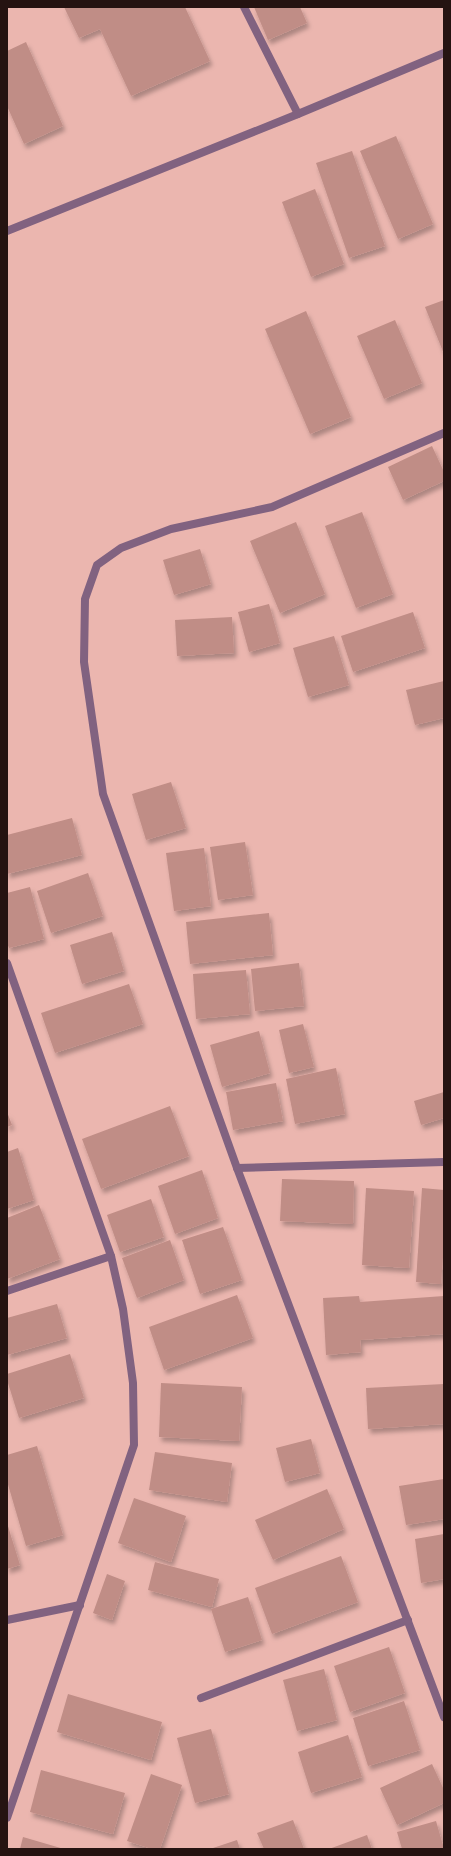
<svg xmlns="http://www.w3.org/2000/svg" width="451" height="1856" viewBox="0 0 451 1856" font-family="'Space Grotesk',sans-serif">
  <defs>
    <filter id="shadow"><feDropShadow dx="2.5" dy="4.5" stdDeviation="2" flood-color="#0004"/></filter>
  </defs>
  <rect width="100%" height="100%" fill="#ebb6af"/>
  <g fill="#c08d86" filter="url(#shadow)">
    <polygon points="64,7 185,7 210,61 131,96 100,29 79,38"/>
    <polygon points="254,7 300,7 307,23 268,40"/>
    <polygon points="26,42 63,126 24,144 7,106 7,51"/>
    <polygon points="396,136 433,224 398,239 360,151"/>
    <polygon points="352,151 385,246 349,258 316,163"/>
    <polygon points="315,189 344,264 311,277 282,202"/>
    <polygon points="444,300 444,354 425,307"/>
    <polygon points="306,311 351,417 310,434 265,329"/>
    <polygon points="395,320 422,383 384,399 357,336"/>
    <polygon points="432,446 444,472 444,481 403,500 388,467"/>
    <polygon points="362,512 393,594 356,608 325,526"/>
    <polygon points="296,522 325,594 280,613 250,541"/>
    <polygon points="200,549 211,584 174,595 163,560"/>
    <polygon points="269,604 280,643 249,652 238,612"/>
    <polygon points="413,612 425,648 353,672 341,636"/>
    <polygon points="232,617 234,653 177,656 175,620"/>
    <polygon points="334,636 349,685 308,697 293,648"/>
    <polygon points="444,681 444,718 415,725 406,690"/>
    <polygon points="171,782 186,828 146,840 132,794"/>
    <polygon points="72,818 82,855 7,874 7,835"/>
    <polygon points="245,842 253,895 218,900 210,847"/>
    <polygon points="204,848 211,906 174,911 166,853"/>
    <polygon points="88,873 103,916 51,933 37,891"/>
    <polygon points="30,887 44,939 9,948 7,943 7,893"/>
    <polygon points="269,913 273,955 190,964 186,922"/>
    <polygon points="112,932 124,971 82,984 70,945"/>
    <polygon points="299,963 304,1006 255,1011 251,969"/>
    <polygon points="246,970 250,1014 196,1019 193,974"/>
    <polygon points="129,984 143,1024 55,1053 41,1013"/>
    <polygon points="303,1024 314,1067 289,1073 279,1030"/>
    <polygon points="259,1031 270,1073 222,1087 210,1045"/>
    <polygon points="336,1068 345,1114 295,1124 286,1079"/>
    <polygon points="276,1083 283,1121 233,1130 226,1092"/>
    <polygon points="444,1092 444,1118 421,1125 414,1101"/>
    <polygon points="170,1106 189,1156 101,1189 82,1139"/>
    <polygon points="7,1112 12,1125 7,1127"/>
    <polygon points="18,1148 34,1200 7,1209 7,1152"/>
    <polygon points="202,1170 218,1218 175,1234 158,1186"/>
    <polygon points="282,1179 354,1181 353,1224 280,1221"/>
    <polygon points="366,1188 414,1191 409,1268 362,1265"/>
    <polygon points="422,1188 444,1190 444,1242 441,1284 416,1282"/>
    <polygon points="151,1199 164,1237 120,1252 107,1215"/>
    <polygon points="39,1205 60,1259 7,1279 7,1218"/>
    <polygon points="223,1227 242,1280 200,1294 182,1240"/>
    <polygon points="170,1240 184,1280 137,1298 122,1258"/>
    <polygon points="237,1295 253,1338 164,1370 149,1327"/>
    <polygon points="359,1296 360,1302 444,1296 444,1334 360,1340 361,1352 326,1355 323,1298"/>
    <polygon points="57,1304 67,1338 7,1355 7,1318"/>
    <polygon points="70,1354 84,1398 19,1418 7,1380 7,1374"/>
    <polygon points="161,1383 242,1387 239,1441 159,1437"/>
    <polygon points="444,1384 444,1424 368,1429 366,1388"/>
    <polygon points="311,1439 320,1473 285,1482 276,1448"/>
    <polygon points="37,1446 63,1535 26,1546 7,1481 7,1455"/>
    <polygon points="155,1452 232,1463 227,1502 149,1490"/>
    <polygon points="444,1479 444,1519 406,1525 399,1486"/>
    <polygon points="327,1489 344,1529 273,1560 255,1520"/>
    <polygon points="134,1498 186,1516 171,1562 118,1543"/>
    <polygon points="7,1523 20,1565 7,1569"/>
    <polygon points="444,1534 444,1579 421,1583 415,1539"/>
    <polygon points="341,1556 358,1602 272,1634 255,1588"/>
    <polygon points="155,1562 219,1579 212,1607 148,1590"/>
    <polygon points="107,1574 125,1581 112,1620 93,1613"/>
    <polygon points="248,1597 262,1640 225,1652 211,1609"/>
    <polygon points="389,1647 405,1693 350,1712 334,1666"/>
    <polygon points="324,1669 337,1720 297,1731 283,1680"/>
    <polygon points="68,1694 162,1722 151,1760 57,1732"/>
    <polygon points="404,1701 420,1750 368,1766 353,1718"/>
    <polygon points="211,1729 229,1794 195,1803 177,1738"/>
    <polygon points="348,1735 362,1777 311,1793 298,1752"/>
    <polygon points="432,1764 444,1790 444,1803 397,1825 380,1788"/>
    <polygon points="41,1770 125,1793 113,1834 30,1812"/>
    <polygon points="151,1774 182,1785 160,1849 152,1849 127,1841"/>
    <polygon points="293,1820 304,1849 264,1849 257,1833"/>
    <polygon points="436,1821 444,1849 402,1849 397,1832"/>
    <polygon points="367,1835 372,1849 329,1849"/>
    <polygon points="23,1837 64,1849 20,1849"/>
    <polygon points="237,1840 240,1849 210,1849"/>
  </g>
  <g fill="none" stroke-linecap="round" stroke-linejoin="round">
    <g stroke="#816280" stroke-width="8">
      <polyline points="244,7 298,114"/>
      <polyline points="7,231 298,114 444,53"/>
      <polyline points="444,433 272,507 171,529 121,548 97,565 85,599 84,662 103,794 237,1168 444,1717"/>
      <polyline points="7,963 111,1256 123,1309 133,1383 134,1445 7,1818"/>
      <polyline points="237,1168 444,1162"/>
      <polyline points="7,1291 111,1256"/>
      <polyline points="7,1620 80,1605"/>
      <polyline points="201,1698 408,1620"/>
    </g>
  </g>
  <rect width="451" height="1856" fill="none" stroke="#251311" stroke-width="16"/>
</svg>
